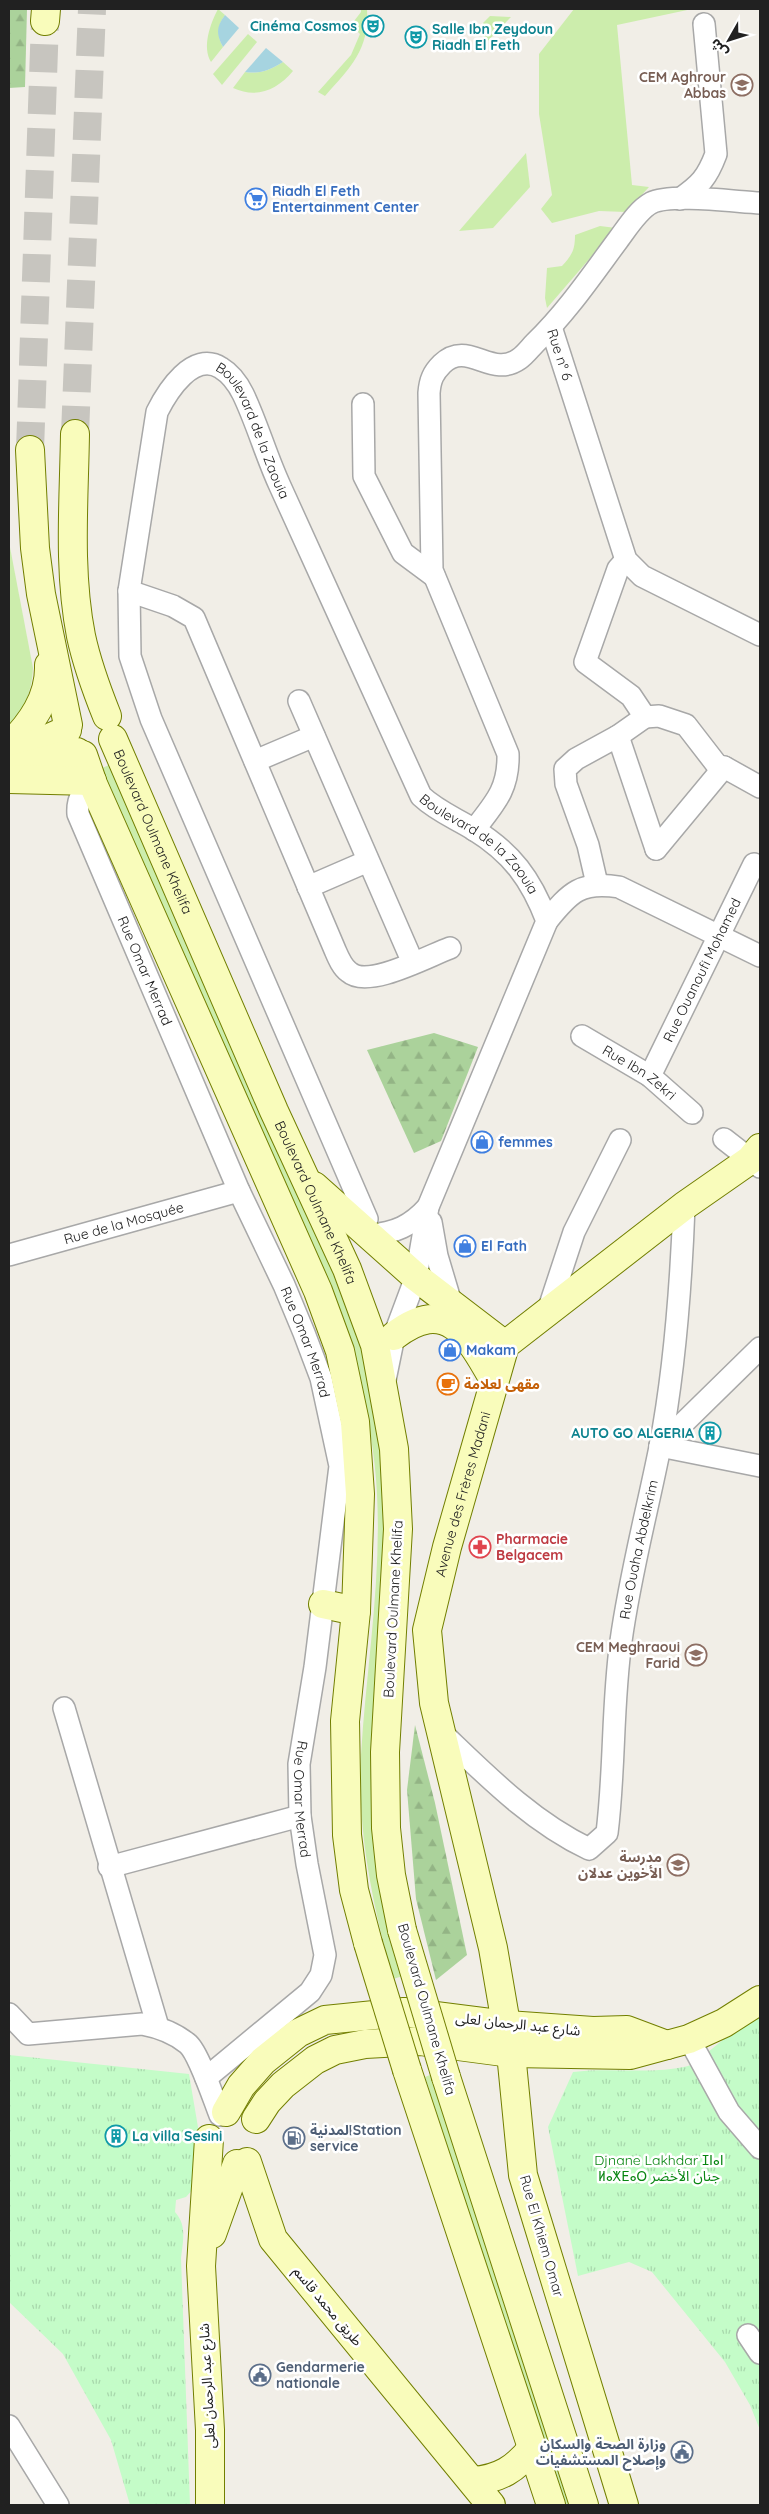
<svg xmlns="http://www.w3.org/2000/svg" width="769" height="2514" viewBox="0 0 769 2514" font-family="Quicksand,'Noto Sans Arabic','Noto Sans Tifinagh',sans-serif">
  <defs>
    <pattern id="forest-firs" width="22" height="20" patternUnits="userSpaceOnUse" patternTransform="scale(1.25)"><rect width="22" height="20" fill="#abd29b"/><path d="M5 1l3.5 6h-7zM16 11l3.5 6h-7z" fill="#93b485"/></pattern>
    <pattern id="park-tufts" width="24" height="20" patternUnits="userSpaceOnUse" patternTransform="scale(1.25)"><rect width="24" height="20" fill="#c4fcc8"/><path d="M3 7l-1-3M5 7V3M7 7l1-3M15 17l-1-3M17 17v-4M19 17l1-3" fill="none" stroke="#a8d8ac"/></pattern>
  </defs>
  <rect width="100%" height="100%" fill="#f1eee7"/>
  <g fill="#ccedac">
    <path d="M218 9 225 15C217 26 217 36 223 47L211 62C202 47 210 24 218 9Z"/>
    <path d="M361 9H367C370 49 350 68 325 96L318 92 351 55 360 34 351 25 361 12Z"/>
    <polygon points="574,9 692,9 617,25 632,185 649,187 626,212 599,211 552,223 541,209 552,195 539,114 539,54"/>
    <polygon points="490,16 511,17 484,45 483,23"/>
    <polygon points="248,34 257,42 222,85 213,74"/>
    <path d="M283 62 293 71C277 90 257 99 233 88L245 72C261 74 270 70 283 62Z"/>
    <polygon points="526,153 530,187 493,228 459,231"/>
    <path d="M600 226 616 228 547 308 545 298 547 268 562 266C572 255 575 250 575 235Z"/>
    <path d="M9 542 33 668C32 692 24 710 9 729Z"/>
    <path d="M111 764 287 1159 362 1346 389 1474 371 1782 372 1814 403 1976 393 1979C373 1906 357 1832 361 1755 368 1638 394 1517 363 1401L274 1161 208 1007 96 771Z"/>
    <polygon points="435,2073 573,2505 564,2505 425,2077"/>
  </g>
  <g fill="url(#forest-firs)">
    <polygon points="9,9 27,9 25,87 9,88"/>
    <polygon points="434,1033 478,1047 441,1141 414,1153 367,1050"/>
    <polygon points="415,1725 435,1803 467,1955 436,1980 416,1899 407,1790"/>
  </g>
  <g fill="url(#park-tufts)">
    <path d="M760 2008V2430L750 2405 725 2362 652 2272 629 2262 578 2276 548 2127 573 2072C611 2067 652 2075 688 2066 698 2063 749 2017 760 2008Z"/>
    <path d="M9 2055 189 2074 200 2139 194 2188 186 2197 176 2200 175 2212C187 2225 183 2241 181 2258L190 2505H130L111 2440 63 2354 9 2302Z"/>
  </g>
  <g fill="#a6d4e0">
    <path d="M225 15 239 28 223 47C216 34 216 27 225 15Z"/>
    <path d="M266 48 283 62C270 70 261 74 245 72Z"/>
  </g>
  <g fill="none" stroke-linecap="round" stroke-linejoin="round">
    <g stroke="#c7c5bf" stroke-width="28" stroke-dasharray="28 14" stroke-linecap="butt">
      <polyline points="75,434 92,9"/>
      <polyline points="30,450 45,21"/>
    </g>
    <g stroke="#a8a8a8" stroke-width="24">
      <g id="street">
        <path d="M680 199C700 185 707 178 716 154L704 24"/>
        <path id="s1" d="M551 327 626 560 642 576 760 635"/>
        <polyline points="363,404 364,476 403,553 434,576"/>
        <polyline points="626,560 618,569 585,662 631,696 645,717 659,716 686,725 720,769 724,767 760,787"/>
        <path d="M129 591 173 606 194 618 335 950C338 957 342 967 349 972 368 989 428 956 450 948"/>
        <polyline points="299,701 413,963"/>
        <polyline points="618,736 656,849"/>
        <polyline points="255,761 314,736"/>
        <path id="s2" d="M93 784C81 791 77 800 78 814L239 1191 284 1285 304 1333 321 1378 340 1466 315 1667 299 1764 300 1816 307 1864 325 1955 321 1975 310 1992 206 2078"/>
        <path d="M474 830C495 803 509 789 508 754L432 570 429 393C430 380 433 373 442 364 468 339 491 379 519 359 525 355 530 348 535 343 567 312 592 275 618 240 627 228 638 210 651 203 671 193 736 202 760 203"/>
        <polyline points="656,849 724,767"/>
        <polyline points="597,884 588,845 566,784 565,769 576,759 618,736 645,717"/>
        <polyline points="308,887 368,861"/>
        <path d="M547 921C570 892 581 881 619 887L760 956"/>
        <path id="s3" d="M582 1036 650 1076 692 1113"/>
        <path id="s4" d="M650 1076 754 864"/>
        <polyline points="724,1139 760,1167"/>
        <path id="s5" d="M367 1219 151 719 130 656 129 591 157 412C167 392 193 350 221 368 231 374 238 384 243 394 257 423 266 456 280 486 327 589 374 693 421 796 437 811 455 818 473 829 512 853 531 879 547 921L428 1207 416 1277 394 1336 385 1380"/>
        <polyline points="431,1222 437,1256 451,1303"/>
        <path d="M370 1235C395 1233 411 1226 428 1207"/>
        <path id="s6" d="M9 1255 239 1191"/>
        <polyline points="548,1311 574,1232 620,1140"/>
        <polyline points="660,1446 760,1348"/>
        <polyline points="660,1446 760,1466"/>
        <polyline points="64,1708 158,2027"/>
        <path id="s7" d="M442 1733C487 1776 532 1822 589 1849L607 1833C615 1769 612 1705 621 1641 630 1575 647 1512 660 1447 675 1368 681 1287 684 1206"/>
        <polyline points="109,1867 300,1816"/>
        <path d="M9 2014 28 2034 142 2024C158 2027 176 2034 188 2044 199 2054 214 2100 220 2115"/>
        <polyline points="689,2039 729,2112 760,2148"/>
        <polyline points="748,2335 760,2353"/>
        <polyline points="9,2426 58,2505"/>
      </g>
    </g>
    <g stroke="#727f01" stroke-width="30">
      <g id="secondary">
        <polyline points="45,21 46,9"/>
        <path d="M75 434C74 501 68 570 81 636 87 664 97 691 107 716"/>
        <polyline points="30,450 35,548 41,594 68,725"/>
        <path id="s8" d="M113 739 274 1111 347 1269 375 1345 394 1449 398 1529 385 1752 386 1828 391 1875 402 1930"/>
        <path d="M9 746C31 724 50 698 49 665"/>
        <polyline points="83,755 93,784 318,1291 340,1351 355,1422 360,1494 356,1611 345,1721 347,1835 354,1890 368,1943"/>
        <polyline points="9,756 67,730"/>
        <polyline points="9,770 77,752"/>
        <polyline points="9,779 92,781"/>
        <polyline points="314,1186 416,1277 505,1345"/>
        <path d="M394 1336C447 1295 469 1336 494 1380"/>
        <polyline points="323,1604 356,1611"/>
        <polyline points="407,2070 551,2505"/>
        <polyline points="446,2077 584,2505"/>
        <polyline points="226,2112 241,2086 263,2061 298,2033 325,2020 404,2012 506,2025 593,2031 627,2030 667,2045"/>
        <polyline points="256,2119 267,2102 283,2085 315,2060 335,2050 365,2044 420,2041 511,2053 630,2055 689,2039 724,2023 760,2000"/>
        <polyline points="209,2139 201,2266 210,2430 210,2505"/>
        <polyline points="247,2162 273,2239 491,2505"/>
        <polyline points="212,2234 237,2164"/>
        <path d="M473 2481C499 2479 516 2469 532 2448"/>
        <path id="s9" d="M624 2505 523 2175 511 2053 493 1948 434 1703 427 1630 447 1547 505 1345 684 1206 750 1160 760 1148"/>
      </g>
    </g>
    <use href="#street" stroke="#fff" stroke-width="21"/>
    <use href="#secondary" stroke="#f9fcbb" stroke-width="28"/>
    <g stroke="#727f01" stroke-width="30" stroke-linecap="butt">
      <g id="secondary-bridge">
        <polyline points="402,1930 446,2077"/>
        <polyline points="368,1943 407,2070"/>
      </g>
    </g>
    <use href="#secondary-bridge" stroke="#f9fcbb" stroke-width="28"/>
  </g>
  <defs>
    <g id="theatre-ring" transform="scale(1.125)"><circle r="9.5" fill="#fff" stroke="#0f9aa8" stroke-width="1.5"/><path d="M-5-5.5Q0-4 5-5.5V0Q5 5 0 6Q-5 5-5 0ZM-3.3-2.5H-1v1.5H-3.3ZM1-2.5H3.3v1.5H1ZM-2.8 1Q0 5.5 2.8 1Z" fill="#0f9aa8"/></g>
    <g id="school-ring" transform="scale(1.125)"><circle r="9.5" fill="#fff" stroke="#8d6e63" stroke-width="1.5"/><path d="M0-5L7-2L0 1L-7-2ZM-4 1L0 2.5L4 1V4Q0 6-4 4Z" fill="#8d6e63"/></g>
    <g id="supermarket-ring" transform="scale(1.125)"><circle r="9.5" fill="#fff" stroke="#3f7fe0" stroke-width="1.5"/><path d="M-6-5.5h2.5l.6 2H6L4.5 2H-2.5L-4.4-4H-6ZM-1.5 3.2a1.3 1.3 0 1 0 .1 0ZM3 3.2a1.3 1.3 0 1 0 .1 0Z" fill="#3f7fe0"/></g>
    <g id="shop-ring" transform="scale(1.125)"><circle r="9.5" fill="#fff" stroke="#3f7fe0" stroke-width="1.5"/><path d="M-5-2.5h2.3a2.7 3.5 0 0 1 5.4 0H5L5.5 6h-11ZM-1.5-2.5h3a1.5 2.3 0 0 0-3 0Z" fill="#3f7fe0"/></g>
    <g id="cafe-ring" transform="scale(1.125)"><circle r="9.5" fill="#fff" stroke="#e8710a" stroke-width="1.5"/><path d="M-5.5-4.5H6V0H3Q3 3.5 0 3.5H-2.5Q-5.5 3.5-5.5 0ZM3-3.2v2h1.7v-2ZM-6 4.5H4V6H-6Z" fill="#e8710a"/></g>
    <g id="building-ring" transform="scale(1.125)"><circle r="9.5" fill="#fff" stroke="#0f9aa8" stroke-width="1.5"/><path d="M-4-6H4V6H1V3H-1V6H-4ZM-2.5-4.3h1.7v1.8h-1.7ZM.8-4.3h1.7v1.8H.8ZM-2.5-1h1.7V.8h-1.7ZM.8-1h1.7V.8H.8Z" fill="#0f9aa8"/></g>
    <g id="pharmacy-ring" transform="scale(1.125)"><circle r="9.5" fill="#fff" stroke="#e0444e" stroke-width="1.5"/><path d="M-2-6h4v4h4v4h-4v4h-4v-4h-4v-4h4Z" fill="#e0444e"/></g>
    <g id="fuel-ring" transform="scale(1.125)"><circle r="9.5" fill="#fff" stroke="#5c6f8a" stroke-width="1.5"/><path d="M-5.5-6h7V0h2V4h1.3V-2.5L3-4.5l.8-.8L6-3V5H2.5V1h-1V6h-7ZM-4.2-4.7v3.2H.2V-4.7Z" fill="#5c6f8a"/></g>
    <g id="civic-ring" transform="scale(1.125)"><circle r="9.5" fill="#fff" stroke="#5c6f8a" stroke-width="1.5"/><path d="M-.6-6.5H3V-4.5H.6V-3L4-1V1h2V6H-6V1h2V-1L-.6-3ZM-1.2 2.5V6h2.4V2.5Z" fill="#5c6f8a"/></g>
  </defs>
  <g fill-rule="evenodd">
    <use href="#theatre-ring" x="373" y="26"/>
    <use href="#theatre-ring" x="416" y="37"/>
    <use href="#school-ring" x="742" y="85"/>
    <use href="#supermarket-ring" x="256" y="199"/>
    <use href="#shop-ring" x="482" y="1142"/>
    <use href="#shop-ring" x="465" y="1246"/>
    <use href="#shop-ring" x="450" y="1350"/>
    <use href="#cafe-ring" x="448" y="1384"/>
    <use href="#building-ring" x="710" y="1433"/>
    <use href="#pharmacy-ring" x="480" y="1547"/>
    <use href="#school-ring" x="696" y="1655"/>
    <use href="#school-ring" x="678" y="1865"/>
    <use href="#building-ring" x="116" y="2136"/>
    <use href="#fuel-ring" x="294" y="2138"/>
    <use href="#civic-ring" x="260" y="2375"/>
    <use href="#civic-ring" x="682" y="2452"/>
  </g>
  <g text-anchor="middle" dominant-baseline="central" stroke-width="5" stroke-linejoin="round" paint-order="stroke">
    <g font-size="14" font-weight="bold" fill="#0d838f" stroke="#fff" text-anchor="end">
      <text x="357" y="26">Cinéma Cosmos</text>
      <text x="432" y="29" text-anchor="start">Salle Ibn Zeydoun<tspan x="432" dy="16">Riadh El Feth</tspan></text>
      <text x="694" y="1433">AUTO GO ALGERIA</text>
      <text x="132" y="2136" text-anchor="start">La villa Sesini</text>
    </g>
    <g font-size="14" font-weight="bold" fill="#785e54" stroke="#fff" text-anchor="end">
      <text x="726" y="77">CEM Aghrour<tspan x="726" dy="16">Abbas</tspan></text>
      <text x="680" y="1647">CEM Meghraoui<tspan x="680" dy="16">Farid</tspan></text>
      <text x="662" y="1857">مدرسة<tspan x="662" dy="16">الأخوين عدلان</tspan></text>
    </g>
    <g font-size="14" font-weight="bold" fill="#366cbe" stroke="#fff" text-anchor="start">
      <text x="272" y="191">Riadh El Feth<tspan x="272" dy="16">Entertainment Center</tspan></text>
      <text x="498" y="1142">femmes</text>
      <text x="481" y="1246">El Fath</text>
      <text x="466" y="1350">Makam</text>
    </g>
    <g font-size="14" fill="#212121" stroke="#fff">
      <text stroke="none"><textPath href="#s1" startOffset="29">Rue n° 6</textPath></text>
      <text stroke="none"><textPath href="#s5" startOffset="1016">Boulevard de la Zaouia</textPath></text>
      <text stroke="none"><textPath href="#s8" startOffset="101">Boulevard Oulmane Khelifa</textPath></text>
      <text stroke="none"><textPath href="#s5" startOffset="1495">Boulevard de la Zaouia</textPath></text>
      <text stroke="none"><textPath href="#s4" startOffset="118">Rue Ouanoufi Mohamed</textPath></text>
      <text stroke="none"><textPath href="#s2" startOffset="206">Rue Omar Merrad</textPath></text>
      <text stroke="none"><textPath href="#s3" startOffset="68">Rue Ibn Zekri</textPath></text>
      <text stroke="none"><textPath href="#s8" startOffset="506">Boulevard Oulmane Khelifa</textPath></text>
      <text stroke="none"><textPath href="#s6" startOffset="119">Rue de la Mosquée</textPath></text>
      <text stroke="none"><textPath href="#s2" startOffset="611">Rue Omar Merrad</textPath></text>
      <text stroke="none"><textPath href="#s9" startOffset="1040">Avenue des Frères Madani</textPath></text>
      <text stroke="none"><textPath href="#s7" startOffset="498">Rue Ouaha Abdelkrim</textPath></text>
      <text transform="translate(393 1609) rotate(-87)">Boulevard Oulmane Khelifa</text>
      <text stroke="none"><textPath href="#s2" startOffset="1076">Rue Omar Merrad</textPath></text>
      <text transform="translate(427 2009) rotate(74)">Boulevard Oulmane Khelifa</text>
      <text transform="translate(518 2024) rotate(6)">شارع عبد الرحمان لعلى</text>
      <text transform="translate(542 2236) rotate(74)">Rue El Khiem Omar</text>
      <text transform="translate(328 2306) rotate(50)">طريق محمد قاسم</text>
      <text transform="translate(207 2386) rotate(-93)">شارع عبد الرحمان لعلى</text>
    </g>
    <g font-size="14" font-weight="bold" fill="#c56008" stroke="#fff" text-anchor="start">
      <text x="464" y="1384">مقهى لعلامة</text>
    </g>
    <g font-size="14" font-weight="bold" fill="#be3a42" stroke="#fff" text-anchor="start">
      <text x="496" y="1539">Pharmacie<tspan x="496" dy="16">Belgacem</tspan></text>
    </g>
    <g font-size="14" font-weight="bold" fill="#4e5e75" stroke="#fff" text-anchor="start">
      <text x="310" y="2130">المدنيةStation<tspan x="310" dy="16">service</tspan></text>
      <text x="276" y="2367">Gendarmerie<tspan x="276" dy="16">nationale</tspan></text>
      <text x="666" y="2444" text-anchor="end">وزارة الصحة والسكان<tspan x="666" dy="16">وإصلاح المستشفيات</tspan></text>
    </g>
    <g font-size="14" fill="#088611" stroke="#fff">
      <text x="659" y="2160">Djnane Lakhdar ⵊⵏⴰⵏ<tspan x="659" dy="16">ⵍⴰⵅⴹⴰⵔ جنان الأخضر</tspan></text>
    </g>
  </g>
  <rect width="769" height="2514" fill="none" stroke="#212121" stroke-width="20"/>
  <g transform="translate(729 40) rotate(231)" stroke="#ffffff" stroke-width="4" paint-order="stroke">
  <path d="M0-4L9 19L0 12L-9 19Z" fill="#212121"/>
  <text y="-8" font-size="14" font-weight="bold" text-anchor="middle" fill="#212121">ش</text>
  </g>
</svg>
